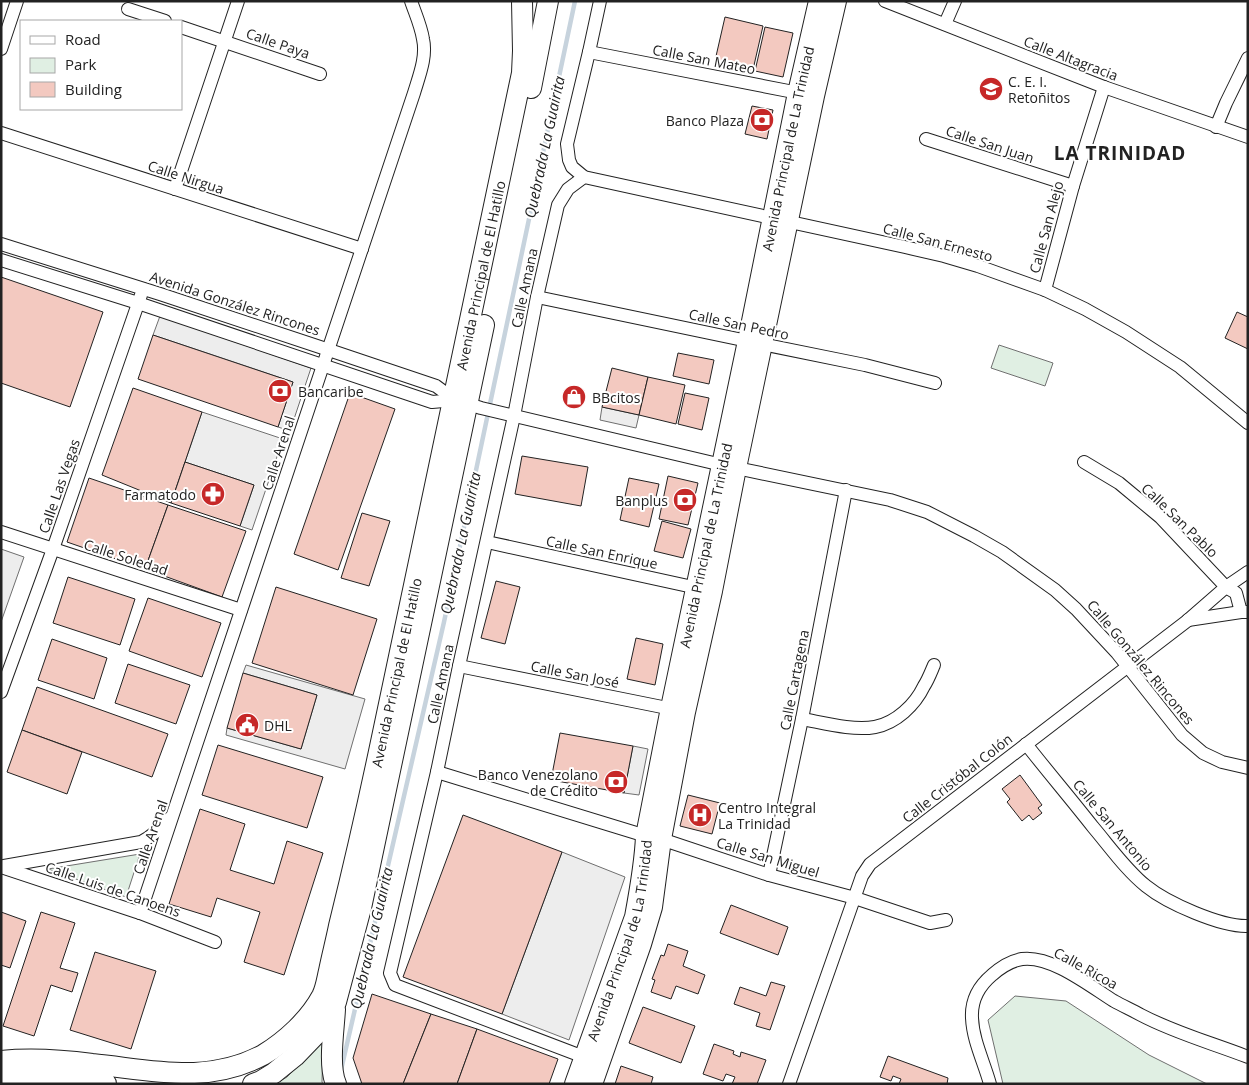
<svg xmlns="http://www.w3.org/2000/svg" width="1249" height="1085" viewBox="0 0 1249 1085" font-family="'Open Sans',sans-serif">
  <rect width="100%" height="100%" fill="#fff"/>
  <g fill="#e0efe3" stroke="#6f6f6f">
    <polygon points="999,345 1053,363 1045,386 991,368"/>
    <polygon points="140,854 126,897 48,869"/>
    <polygon points="1015,996 1066,1001 1149,1055 1207,1084 1003,1084 988,1020"/>
    <polygon points="323,1040 322,1082 323,1084 275,1084 287,1077"/>
  </g>
  <g fill="#ededed" stroke="#6f6f6f">
    <polygon points="160,316 311,368 290,431 278,427 293,382 153,335"/>
    <polygon points="602,407 639,415 636,428 600,420"/>
    <polygon points="202,412 283,439 252,530 240,526 254,485 185,462"/>
    <polygon points="1,549 24,557 1,622"/>
    <polygon points="246,665 365,699 345,769 226,735 227,728 301,749 317,695 243,673"/>
    <polygon points="633,746 648,749 639,795 624,793"/>
    <polygon points="562,852 625,877 569,1040 502,1014"/>
  </g>
  <g fill="none" stroke-linecap="round" stroke-linejoin="round">
    <polyline stroke="#c7d3dd" stroke-width="4.5" points="341,1070 444,622 575,1"/>
  </g>
  <g fill="#f3c9c0" stroke="#222">
    <polygon points="725,17 763,26 752,74 714,65"/>
    <polygon points="765,27 793,33 783,77 755,71"/>
    <polygon points="752,106 773,110 767,139 745,134"/>
    <polygon points="1,277 103,312 70,407 1,383"/>
    <polygon points="1237,312 1248,317 1248,349 1225,338"/>
    <polygon points="153,335 293,382 278,427 138,379"/>
    <polygon points="678,353 714,360 709,384 673,376"/>
    <polygon points="612,368 648,377 639,415 602,407"/>
    <polygon points="648,377 685,385 676,424 639,415"/>
    <polygon points="133,388 202,412 171,503 102,475"/>
    <polygon points="350,393 395,409 338,570 294,554"/>
    <polygon points="685,393 709,398 702,430 678,424"/>
    <polygon points="522,456 588,467 581,506 515,494"/>
    <polygon points="185,462 254,485 240,526 171,503"/>
    <polygon points="668,476 698,483 688,525 659,519"/>
    <polygon points="89,478 168,505 145,569 67,542"/>
    <polygon points="629,478 659,484 649,527 620,520"/>
    <polygon points="168,505 246,531 222,597 145,569"/>
    <polygon points="362,513 390,521 369,586 341,578"/>
    <polygon points="662,521 691,529 683,558 654,551"/>
    <polygon points="68,577 135,599 120,645 53,623"/>
    <polygon points="496,581 520,587 505,644 481,638"/>
    <polygon points="276,587 377,619 353,695 252,663"/>
    <polygon points="148,598 221,623 202,677 129,651"/>
    <polygon points="636,638 663,644 655,685 627,679"/>
    <polygon points="52,639 107,658 94,699 38,680"/>
    <polygon points="128,664 190,685 176,724 115,703"/>
    <polygon points="243,673 317,695 301,749 227,728"/>
    <polygon points="37,687 168,734 152,777 22,730"/>
    <polygon points="22,730 82,752 67,794 7,772"/>
    <polygon points="560,733 633,746 624,793 551,780"/>
    <polygon points="218,745 323,777 307,828 202,795"/>
    <polygon points="1020,775 1042,805 1038,808 1042,813 1033,820 1029,815 1022,821 1007,802 1010,799 1002,789"/>
    <polygon points="688,795 720,803 712,834 680,826"/>
    <polygon points="200,809 245,824 230,870 274,884 287,841 323,853 284,975 244,962 260,912 217,898 211,917 169,904"/>
    <polygon points="463,815 562,852 502,1014 403,977"/>
    <polygon points="731,905 788,927 778,955 720,933"/>
    <polygon points="1,912 26,921 10,968 1,965"/>
    <polygon points="41,912 75,923 60,968 78,973 72,992 51,985 34,1036 3,1026"/>
    <polygon points="668,944 688,951 683,966 705,975 698,994 676,986 671,999 651,992 655,980 652,979 661,955 664,956"/>
    <polygon points="95,952 156,971 131,1049 70,1030"/>
    <polygon points="771,982 785,986 770,1030 756,1026 760,1013 734,1004 740,987 766,996"/>
    <polygon points="372,994 431,1014 403,1084 362,1084 353,1058"/>
    <polygon points="643,1007 695,1026 681,1063 629,1043"/>
    <polygon points="431,1014 477,1029 457,1084 403,1084"/>
    <polygon points="477,1029 558,1059 549,1084 457,1084"/>
    <polygon points="714,1044 734,1051 733,1054 740,1057 741,1052 766,1060 757,1084 732,1084 735,1077 726,1074 723,1081 703,1074"/>
    <polygon points="888,1056 948,1078 947,1084 899,1084 901,1079 893,1076 891,1081 880,1077"/>
    <polygon points="621,1066 653,1077 651,1084 615,1084"/>
  </g>
  <g fill="none" stroke-linecap="round" stroke-linejoin="round">
    <g stroke="#222" stroke-width="14">
      <g id="minor">
        <polyline points="600,1 589,52 567,144 569,160 572,167 584,177 905,247 944,256 978,266 1045,290 1085,309 1126,332 1180,367 1248,423"/>
        <polyline points="885,1 1104,87 1248,137"/>
        <polyline points="128,9 165,21"/>
        <polyline points="945,24 955,1"/>
        <polyline points="181,27 320,74"/>
        <polyline points="1,49 17,1"/>
        <polyline points="589,52 804,94"/>
        <polyline points="1216,127 1226,103 1248,58"/>
        <polyline points="1,133 362,249"/>
        <polyline points="926,139 1073,186"/>
        <polyline points="584,177 568,189 558,205 537,297 514,416 459,666 437,772 390,973 395,985 584,1057"/>
        <polyline points="175,189 238,1"/>
        <polyline points="1,244 160,294 329,350 436,386 455,400 481,408 722,465 890,500 927,512 974,536 1002,552 1055,590 1076,609 1117,653 1182,735 1203,753 1222,762 1248,768"/>
        <polyline points="1,260 138,303 432,402 455,400"/>
        <polyline points="1045,290 1073,186 1104,87"/>
        <polyline points="537,297 762,344 865,365 935,383"/>
        <polyline points="1084,462 1119,483 1160,517 1226,587 1236,593 1241,612"/>
        <polyline points="1,532 241,610"/>
        <polyline points="487,542 702,589"/>
        <polyline points="1188,620 1241,612 1248,612"/>
        <polyline points="459,666 677,710"/>
        <polyline points="1,692 53,549 141,295"/>
        <path d="M802 719C824 723 853 731 875 727 896 723 915 705 924 686 928 680 931 672 934 665"/>
        <path d="M1026 744C1048 772 1071 799 1093 827 1110 847 1126 870 1146 886 1167 903 1221 927 1248 926"/>
        <polyline points="437,772 646,836 661,839 769,875 855,898 930,923 946,920"/>
        <path d="M4 866 141 842C153 836 161 828 170 818"/>
        <polyline points="1,867 140,913 215,942"/>
        <polyline points="769,875 802,719 846,490"/>
        <path d="M140 913 414 93C419 76 427 57 423 39 421 26 415 13 411 1"/>
        <polyline points="789,1084 862,876 870,864 1187,621 1226,587 1248,572"/>
        <path d="M990 1084C984 1062 973 1041 972 1018 971 1000 979 986 992 975 1001 967 1010 961 1022 959 1051 955 1090 986 1114 1001 1123 1006 1132 1010 1141 1015 1175 1033 1212 1043 1248 1057"/>
      </g>
    </g>
    <g stroke="#222" stroke-width="22">
      <g id="primary">
        <polyline points="531,88 548,1"/>
        <path d="M335 1009C334 1030 328 1065 336 1084"/>
        <path id="s1" d="M1 1061C31 1058 62 1060 92 1064 153 1070 206 1085 263 1055 286 1041 309 1020 322 996 326 988 327 979 329 971 332 956 336 941 339 926 354 865 368 804 381 742 429 520 476 297 522 73L523 51 522 1"/>
        <polyline points="253,1084 261,1081 274,1073 295,1056 321,1029 336,1002 361,908 484,325"/>
        <path id="s2" d="M575 1084 635 917C640 890 645 863 646 836L671 708 748 341 798 93 819 1"/>
        <polyline points="592,1084 641,944 652,907 661,839 685,712 712,591 736,468 814,96 836,1"/>
      </g>
    </g>
    <g stroke="#222" stroke-width="26">
      <polyline id="motorway" points="1,1078 38,1077 104,1084"/>
    </g>
    <use href="#minor" stroke="#fff" stroke-width="12"/>
    <use href="#primary" stroke="#fff" stroke-width="20"/>
    <use href="#motorway" stroke="#fff" stroke-width="24"/>
  </g>
  <defs>
    <g id="school-disc" transform="scale(1.25)"><circle r="9.5" fill="#c62828" stroke="#fff"/><path d="M0-5L7-2L0 1L-7-2ZM-4 1L0 2.5L4 1V4Q0 6-4 4Z" fill="#fff"/></g>
    <g id="bank-disc" transform="scale(1.25)"><circle r="9.5" fill="#c62828" stroke="#fff"/><path d="M-6-4H6V4H-6ZM0-2.3a2.3 2.3 0 1 0 0 4.6a2.3 2.3 0 1 0 0-4.6Z" fill="#fff"/></g>
    <g id="shop-disc" transform="scale(1.25)"><circle r="9.5" fill="#c62828" stroke="#fff"/><path d="M-5-2.5h2.3a2.7 3.5 0 0 1 5.4 0H5L5.5 6h-11ZM-1.5-2.5h3a1.5 2.3 0 0 0-3 0Z" fill="#fff"/></g>
    <g id="pharmacy-disc" transform="scale(1.25)"><circle r="9.5" fill="#c62828" stroke="#fff"/><path d="M-2-6h4v4h4v4h-4v4h-4v-4h-4v-4h4Z" fill="#fff"/></g>
    <g id="civic-disc" transform="scale(1.25)"><circle r="9.5" fill="#c62828" stroke="#fff"/><path d="M-.6-6.5H3V-4.5H.6V-3L4-1V1h2V6H-6V1h2V-1L-.6-3ZM-1.2 2.5V6h2.4V2.5Z" fill="#fff"/></g>
    <g id="hospital-disc" transform="scale(1.25)"><circle r="9.5" fill="#c62828" stroke="#fff"/><path d="M-5-5h3v3.5h4V-5h3V5h-3V1.5h-4V5h-3Z" fill="#fff"/></g>
  </defs>
  <g fill-rule="evenodd">
    <use href="#school-disc" x="991" y="89"/>
    <use href="#bank-disc" x="762" y="120"/>
    <use href="#bank-disc" x="280" y="391"/>
    <use href="#shop-disc" x="574" y="397"/>
    <use href="#pharmacy-disc" x="213" y="494"/>
    <use href="#bank-disc" x="685" y="500"/>
    <use href="#civic-disc" x="247" y="725"/>
    <use href="#bank-disc" x="616" y="782"/>
    <use href="#hospital-disc" x="700" y="815"/>
  </g>
  <g text-anchor="middle" dominant-baseline="central" stroke-width="4" stroke-linejoin="round" paint-order="stroke">
    <g font-size="14" fill="#222" stroke="#fff">
      <text transform="translate(278 43) rotate(19)">Calle Paya</text>
      <text transform="translate(1071 58) rotate(21)">Calle Altagracia</text>
      <text transform="translate(704 59) rotate(11)">Calle San Mateo</text>
      <text transform="translate(990 144) rotate(18)">Calle San Juan</text>
      <text stroke="none"><textPath href="#s2" startOffset="961">Avenida Principal de La Trinidad</textPath></text>
      <text transform="translate(186 177) rotate(18)">Calle Nirgua</text>
      <text transform="translate(1046 227) rotate(-75)">Calle San Alejo</text>
      <text transform="translate(938 242) rotate(15)">Calle San Ernesto</text>
      <text stroke="none"><textPath href="#s1" startOffset="1088">Avenida Principal de El Hatillo</textPath></text>
      <text transform="translate(524 288) rotate(-78)">Calle Amana</text>
      <text transform="translate(235 303) rotate(18)">Avenida González Rincones</text>
      <text transform="translate(739 324) rotate(12)">Calle San Pedro</text>
      <text transform="translate(278 453) rotate(-72)">Calle Arenal</text>
      <text transform="translate(59 486) rotate(-71)">Calle Las Vegas</text>
      <text transform="translate(1180 520) rotate(44)">Calle San Pablo</text>
      <text stroke="none"><textPath href="#s2" startOffset="556">Avenida Principal de La Trinidad</textPath></text>
      <text transform="translate(602 552) rotate(12)">Calle San Enrique</text>
      <text transform="translate(126 557) rotate(18)">Calle Soledad</text>
      <text transform="translate(1141 662) rotate(50)">Calle González Rincones</text>
      <text stroke="none"><textPath href="#s1" startOffset="682">Avenida Principal de El Hatillo</textPath></text>
      <text transform="translate(575 674) rotate(11)">Calle San José</text>
      <text transform="translate(794 680) rotate(-79)">Calle Cartagena</text>
      <text transform="translate(440 684) rotate(-78)">Calle Amana</text>
      <text transform="translate(957 778) rotate(-38)">Calle Cristóbal Colón</text>
      <text transform="translate(1113 825) rotate(50)">Calle San Antonio</text>
      <text transform="translate(150 837) rotate(-71)">Calle Arenal</text>
      <text transform="translate(768 857) rotate(17)">Calle San Miguel</text>
      <text transform="translate(113 889) rotate(19)">Calle Luis de Canoens</text>
      <text stroke="none"><textPath href="#s2" startOffset="151">Avenida Principal de La Trinidad</textPath></text>
      <text transform="translate(1086 968) rotate(29)">Calle Ricoa</text>
    </g>
    <g font-size="14" fill="#222" stroke="#fff" text-anchor="start">
      <text x="1008" y="81">C. E. I.<tspan x="1008" dy="16">Retoñitos</tspan></text>
      <text x="744" y="120" text-anchor="end">Banco Plaza</text>
      <text x="298" y="391">Bancaribe</text>
      <text x="592" y="397">BBcitos</text>
      <text x="196" y="494" text-anchor="end">Farmatodo</text>
      <text x="668" y="500" text-anchor="end">Banplus</text>
      <text x="264" y="725">DHL</text>
      <text x="598" y="774" text-anchor="end">Banco Venezolano<tspan x="598" dy="16">de Crédito</tspan></text>
      <text x="718" y="807">Centro Integral<tspan x="718" dy="16">La Trinidad</tspan></text>
    </g>
    <g font-size="15" font-style="italic" fill="#222" stroke="#fff">
      <text transform="translate(544 147) rotate(-78)">Quebrada La Guairita</text>
      <text transform="translate(460 543) rotate(-78)">Quebrada La Guairita</text>
      <text transform="translate(371 938) rotate(-77)">Quebrada La Guairita</text>
    </g>
    <g font-size="19" font-weight="bold" letter-spacing="1" fill="#222" stroke="#fff">
      <text x="1120" y="153">LA TRINIDAD</text>
    </g>
  </g>
  <rect width="1249" height="1085" fill="none" stroke="#222222" stroke-width="5"/>
  <rect x="20" y="20" width="162" height="90" fill="#ffffff" stroke="#a7a7a7"/>
  <rect x="30" y="36" width="25" height="8" fill="#ffffff" stroke="#a7a7a7"/>
  <text x="65" y="45" font-size="15" fill="#222222">Road</text>
  <rect x="30" y="58" width="25" height="15" fill="#e0efe3" stroke="#a7a7a7"/>
  <text x="65" y="70" font-size="15" fill="#222222">Park</text>
  <rect x="30" y="82" width="25" height="15" fill="#f3c9c0" stroke="#a7a7a7"/>
  <text x="65" y="95" font-size="15" fill="#222222">Building</text>
</svg>
